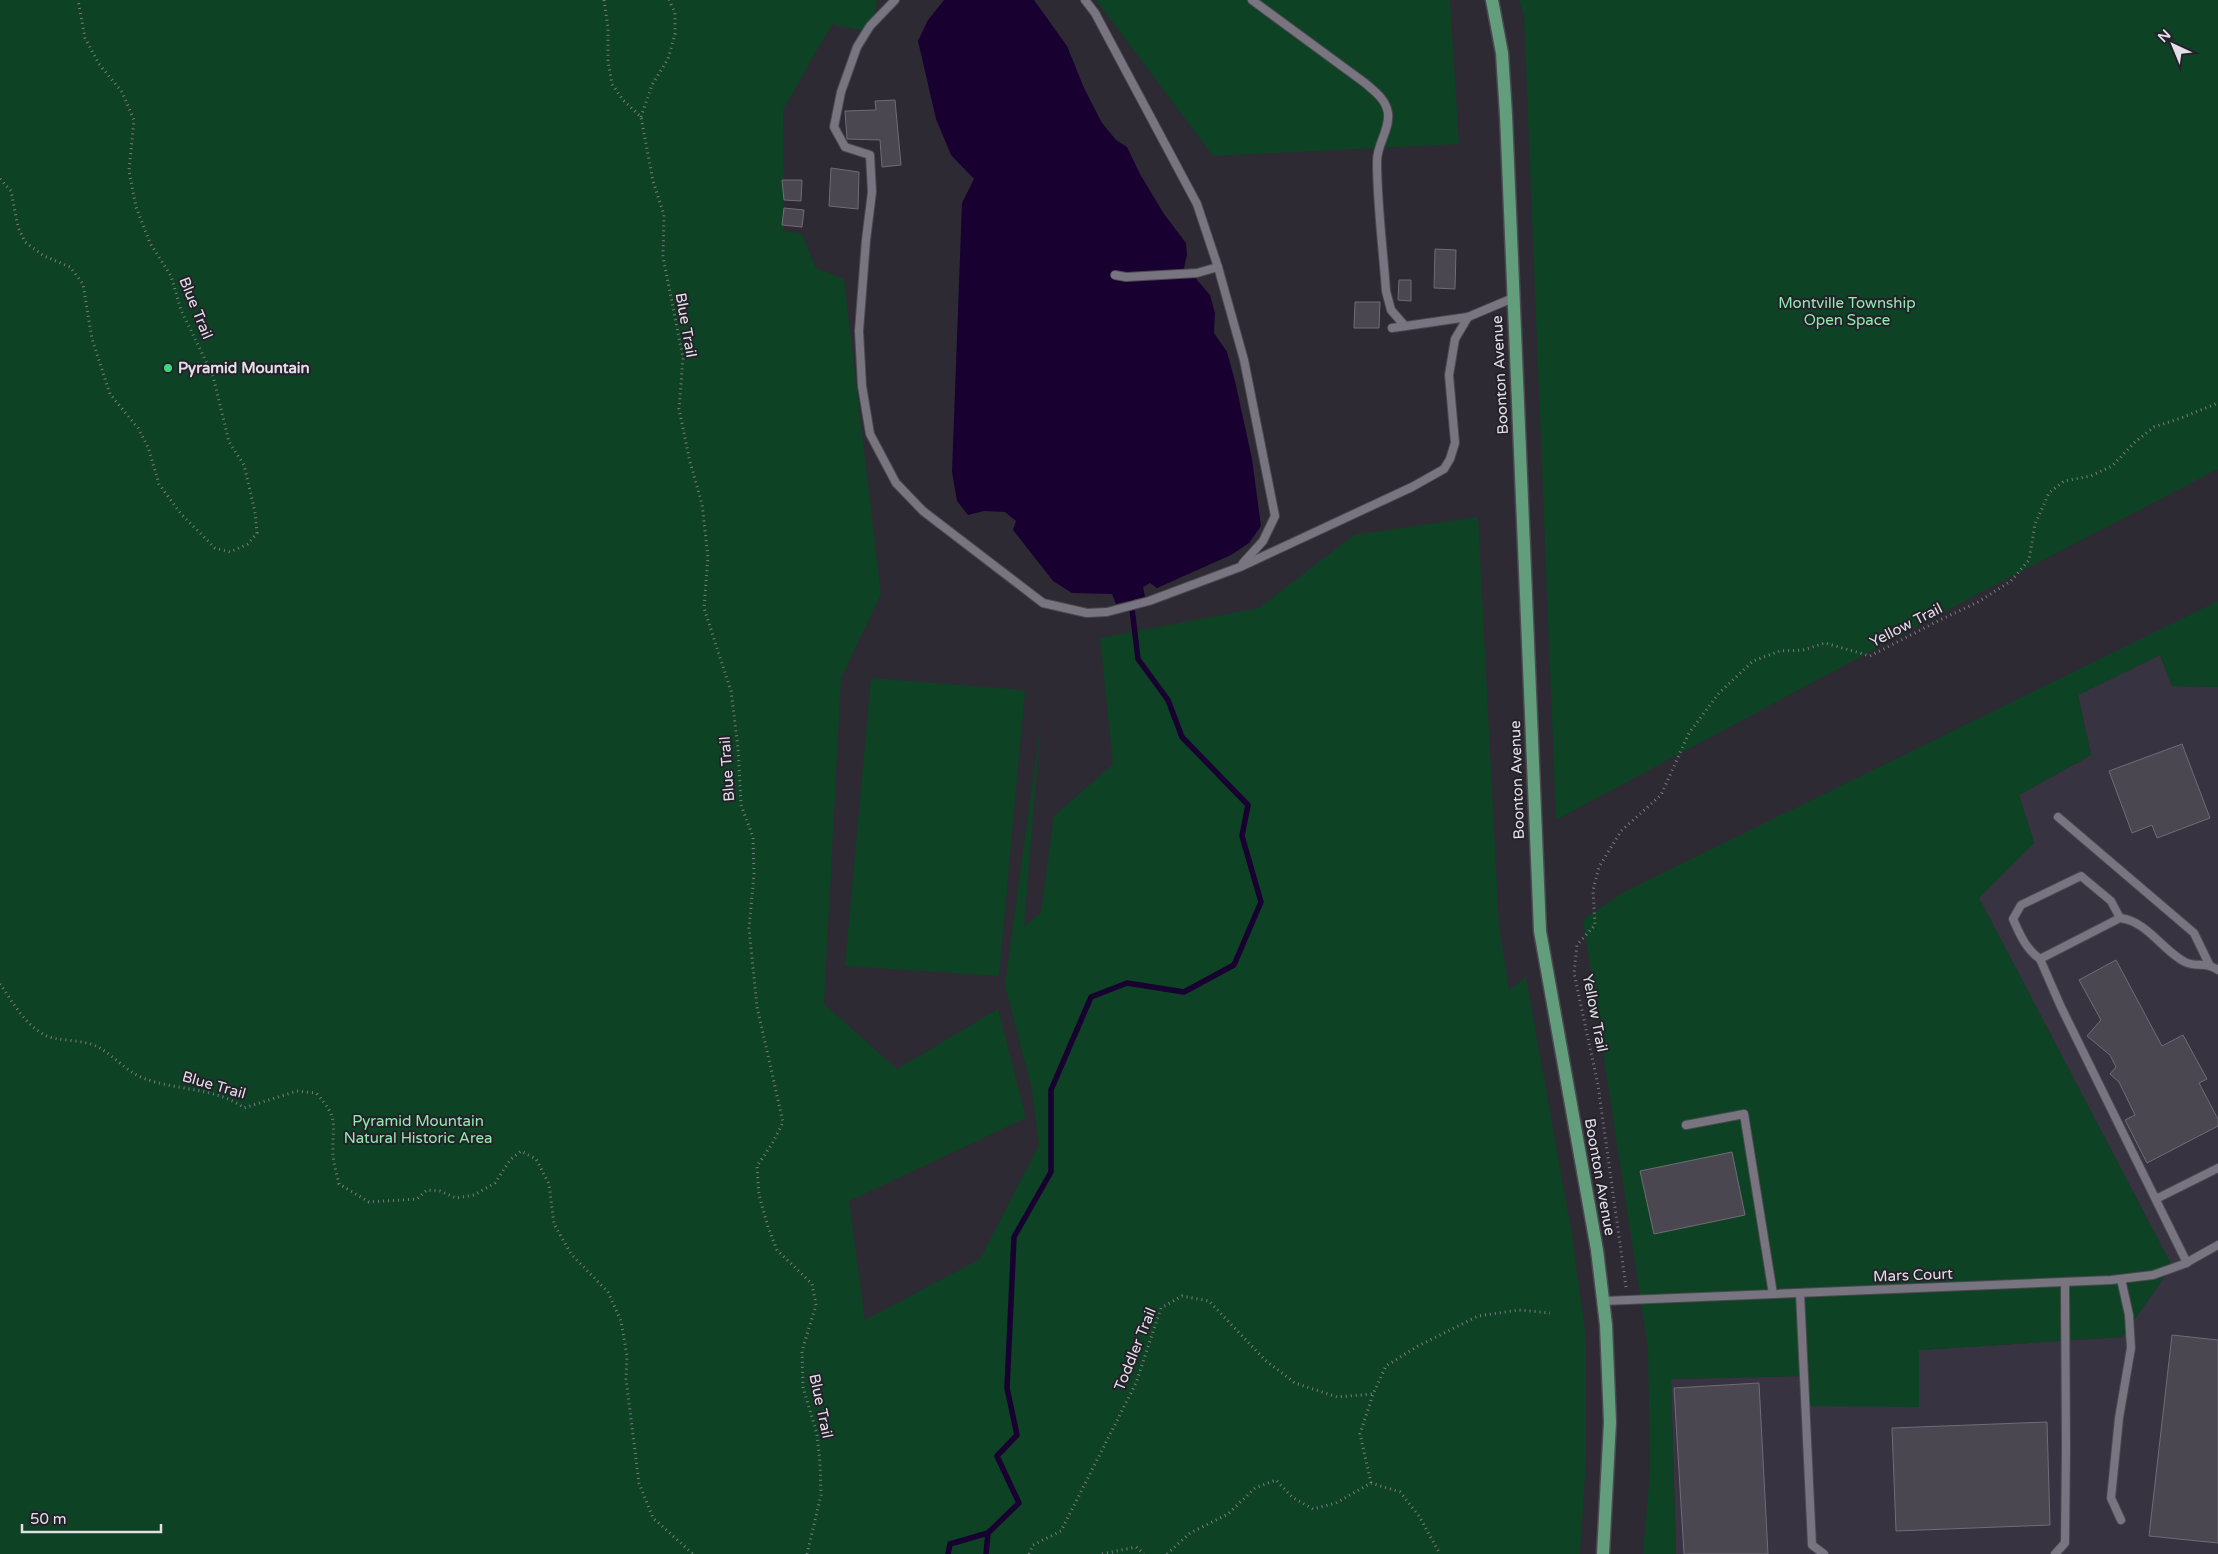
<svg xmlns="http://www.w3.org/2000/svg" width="2218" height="1554" viewBox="0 0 2218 1554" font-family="'Varela Round',sans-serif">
  <rect width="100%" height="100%" fill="#2d2a34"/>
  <polygon fill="#373341" points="2160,655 2172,686 2218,687 2218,1554 1676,1554 1671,1379 1808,1376 1919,1407 1919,1350 2122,1337 2172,1266 1979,898 2034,843 2019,795 2091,755 2078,695"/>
  <g fill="#0e4224">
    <polygon points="0,0 877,0 873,33 832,24 783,110 784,231 802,234 816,268 844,279 881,594 841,678 824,1004 897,1069 998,1009 1026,1118 849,1201 865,1320 980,1259 1039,1145 1032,1090 1005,985 1041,721 1024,926 1041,913 1054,816 1113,764 1100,638 1259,608 1354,535 1478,517 1499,926 1509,990 1526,977 1572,1235 1586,1338 1586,1461 1580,1554 0,1554"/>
    <polygon points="1096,0 1450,0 1459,144 1213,156"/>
    <polygon points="1519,0 2218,0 2218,469 1972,597 1556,820 1524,15"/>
    <polygon points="2218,601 2218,687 2172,686 2160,655 2078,695 2091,755 2019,795 2034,843 1979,898 2172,1266 2122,1337 1919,1350 1919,1407 1810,1406 1808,1376 1671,1379 1676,1554 1643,1554 1650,1472 1648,1348 1583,920 1622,893"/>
    <polygon points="871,678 1025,690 999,976 845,966"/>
  </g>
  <polygon fill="#180031" points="944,0 1034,0 1067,46 1084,88 1102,123 1116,140 1127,147 1140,174 1164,214 1186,243 1187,255 1184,268 1192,274 1210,295 1215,313 1214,333 1227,352 1235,381 1252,459 1261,526 1249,543 1231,555 1157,588 1150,583 1143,587 1145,597 1116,604 1112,594 1072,593 1053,581 1013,530 1016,521 1005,512 984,511 968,515 957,501 952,472 962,203 974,179 951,155 936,119 918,41 928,20"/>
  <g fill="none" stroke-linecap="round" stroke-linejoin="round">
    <g stroke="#180031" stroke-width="5.5">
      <polyline points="948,1554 950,1544 988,1533"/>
      <polyline points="986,1554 988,1533 1019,1503 997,1456 1017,1435 1007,1388 1014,1237 1051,1172 1051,1090 1091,997 1127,983 1184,992 1234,965 1261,902 1242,836 1248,805 1182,737 1168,700 1138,659 1131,600"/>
    </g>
  </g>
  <g fill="#4a4751" stroke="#6f6c77">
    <polygon points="895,100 901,165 882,167 880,140 847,139 845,111 876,110 875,101"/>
    <polygon points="831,168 859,172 858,209 829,206"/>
    <polygon points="782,180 802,180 801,201 784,200"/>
    <polygon points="784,208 804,210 802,227 782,225"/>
    <polygon points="1435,249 1456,250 1455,289 1434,288"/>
    <polygon points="1399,280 1411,280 1411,301 1398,300"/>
    <polygon points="1355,302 1380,302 1379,328 1354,328"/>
    <polygon points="2182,744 2210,818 2157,838 2152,825 2132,833 2109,771"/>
    <polygon points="2116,960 2162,1046 2183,1035 2207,1079 2199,1083 2218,1119 2218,1126 2147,1163 2125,1120 2135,1115 2119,1082 2110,1074 2116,1067 2110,1055 2087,1036 2101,1020 2079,980"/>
    <polygon points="1732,1152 1745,1215 1654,1234 1640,1171"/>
    <polygon points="2172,1335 2218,1340 2218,1543 2149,1536"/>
    <polygon points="1759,1383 1768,1554 1684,1554 1674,1388"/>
    <polygon points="2047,1422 2050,1525 1896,1531 1892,1428"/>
  </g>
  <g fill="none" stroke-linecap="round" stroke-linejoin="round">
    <g stroke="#4b4850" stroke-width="10">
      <g id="lane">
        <polyline points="895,0 870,26 857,47 841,92 834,127 845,147 870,155 872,192 866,240 859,331 862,386 870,434 896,483 923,511 1043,603 1087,613 1107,612 1149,601 1240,567 1412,487 1444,469 1450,459 1455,443 1449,375 1455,339 1468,317"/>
        <polyline points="1085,0 1095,13 1197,204 1218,267 1244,360 1275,516 1263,541 1243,563"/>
        <path d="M1252 0 1365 83C1374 91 1386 99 1388 113 1390 130 1377 144 1377 161 1377 204 1383 248 1386 291L1391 310 1405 326"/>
        <polyline points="1115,275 1126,277 1197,273 1218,267"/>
        <polyline points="1392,328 1468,317 1513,298"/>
        <polyline points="2058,817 2194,933 2209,964"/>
        <path d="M2040 959C2026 949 2020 935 2013 919L2021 905 2081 876 2111 901 2120 918"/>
        <polyline points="1686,1125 1744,1114 1773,1294"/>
        <polyline points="2156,1199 2218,1168"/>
        <path d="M2187 1263 2061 1007 2040 959 2120 918C2147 921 2163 951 2185 962 2197 968 2205 961 2218 970"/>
        <polyline points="1800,1293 1812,1545 1824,1554"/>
        <polyline points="1603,1301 2111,1280 2153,1275 2184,1264 2218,1245"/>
        <polyline points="2121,1520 2111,1498 2119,1418 2131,1348 2129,1315 2121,1279"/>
        <polyline points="2055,1554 2065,1543 2066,1448 2065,1282"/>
      </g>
    </g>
    <g stroke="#4b4850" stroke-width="15">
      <polyline id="primary" points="1492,0 1502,53 1506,115 1540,931 1597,1250 1606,1325 1610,1422 1603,1554"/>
    </g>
    <g stroke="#7c7981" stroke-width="3" stroke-dasharray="1 4" stroke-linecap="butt">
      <polyline points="604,0 608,28 608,61 612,84 623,100 641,117 653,181 664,215 663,257 683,358 679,409 690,462 702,504 708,557 704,608 731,691 738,748 741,805 753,837 754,874 749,928 757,1007 783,1122 772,1144 757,1166 759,1195 768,1227 777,1250 812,1284 816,1305 802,1351 803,1387 817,1434 820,1463 821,1495 807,1554"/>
      <polyline points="641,117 652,85 668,59 675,34 675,13 669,0"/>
      <polyline points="0,179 11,191 18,227 25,242 44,256 70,267 83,284 92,339 110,394 138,428 148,447 159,484 181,514 215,548 230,552 248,544 257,533 255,512 244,465 229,442 213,376 181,310 171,276 150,243 136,207 129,171 134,120 122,92 99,64 85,38 78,0"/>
      <path d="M0 984C12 1001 25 1025 45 1035 56 1042 83 1038 100 1048 115 1057 126 1071 143 1078 176 1091 216 1087 244 1108L297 1091 316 1093C340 1120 332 1122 333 1153 333 1163 337 1174 339 1184L369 1202 417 1199 427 1190 440 1191 456 1198 474 1195 495 1183 510 1160 521 1151 536 1159 549 1184 554 1224 571 1254 608 1292 621 1321 627 1356 626 1379 639 1483 653 1518 693 1554"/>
      <polyline points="1626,1287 1598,1085 1574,973 1577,945 1595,925 1593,890 1599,867 1621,831 1661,795 1689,733 1719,693 1753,661 1780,651 1803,650 1825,643 1870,656 1940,620 1978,602 2011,581 2029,560 2035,524 2049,493 2064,481 2091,476 2112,466 2135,442 2154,427 2181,418 2218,403"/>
      <polyline points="1371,1483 1360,1434 1373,1394 1386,1366 1418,1346 1478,1316 1519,1310 1550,1313"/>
      <polyline points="1029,1554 1033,1545 1061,1531 1136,1383 1161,1308 1182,1296 1209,1301 1265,1360 1295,1383 1337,1397 1373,1394"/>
      <polyline points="1102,1554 1136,1547 1144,1554"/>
      <polyline points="1167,1554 1190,1533 1228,1514 1255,1488 1276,1480 1292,1497 1313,1509 1336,1503 1371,1483 1400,1492 1419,1516 1440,1554"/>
    </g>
    <use href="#lane" stroke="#787580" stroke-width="8"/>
    <use href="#primary" stroke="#629d7c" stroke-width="12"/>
  </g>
  <circle fill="#38d880" stroke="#24212a" stroke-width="2" cx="168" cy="368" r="5"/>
  <g text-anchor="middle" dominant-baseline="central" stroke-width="4" stroke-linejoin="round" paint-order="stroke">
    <g font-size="15" fill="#91ebaf" stroke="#24212a">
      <text x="1847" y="303">Montville Township<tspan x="1847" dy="17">Open Space</tspan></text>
      <text x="418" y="1121">Pyramid Mountain<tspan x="418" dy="17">Natural Historic Area</tspan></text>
    </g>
    <g font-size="15" fill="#e2e0e6" stroke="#24212a">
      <text transform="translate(196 308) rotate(68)">Blue Trail</text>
      <text transform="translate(686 325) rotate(80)">Blue Trail</text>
      <text transform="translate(1500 375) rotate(-93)">Boonton Avenue</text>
      <text transform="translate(1906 625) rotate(-27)">Yellow Trail</text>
      <text transform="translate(727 769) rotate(-94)">Blue Trail</text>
      <text transform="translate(1517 780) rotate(-92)">Boonton Avenue</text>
      <text transform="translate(1595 1013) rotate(79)">Yellow Trail</text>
      <text transform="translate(214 1085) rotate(16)">Blue Trail</text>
      <text transform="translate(1600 1177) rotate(80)">Boonton Avenue</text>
      <text transform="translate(1913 1275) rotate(-2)">Mars Court</text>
      <text transform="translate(1135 1349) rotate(-68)">Toddler Trail</text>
      <text transform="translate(821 1406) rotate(78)">Blue Trail</text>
    </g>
    <g font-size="15" font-weight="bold" fill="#e2e0e6" stroke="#24212a" text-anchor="start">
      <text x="178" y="368">Pyramid Mountain</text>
    </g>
  </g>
  <g transform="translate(2173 45) rotate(316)" stroke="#24212a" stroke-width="4" paint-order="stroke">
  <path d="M0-4L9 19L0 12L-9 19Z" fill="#e2e0e6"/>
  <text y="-8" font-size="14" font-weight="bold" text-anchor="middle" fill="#e2e0e6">N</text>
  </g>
  <path d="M22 1524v8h139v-8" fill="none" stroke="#e2e0e6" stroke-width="2.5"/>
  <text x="30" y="1524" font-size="15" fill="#e2e0e6" stroke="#24212a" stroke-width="4" paint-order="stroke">50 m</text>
</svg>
